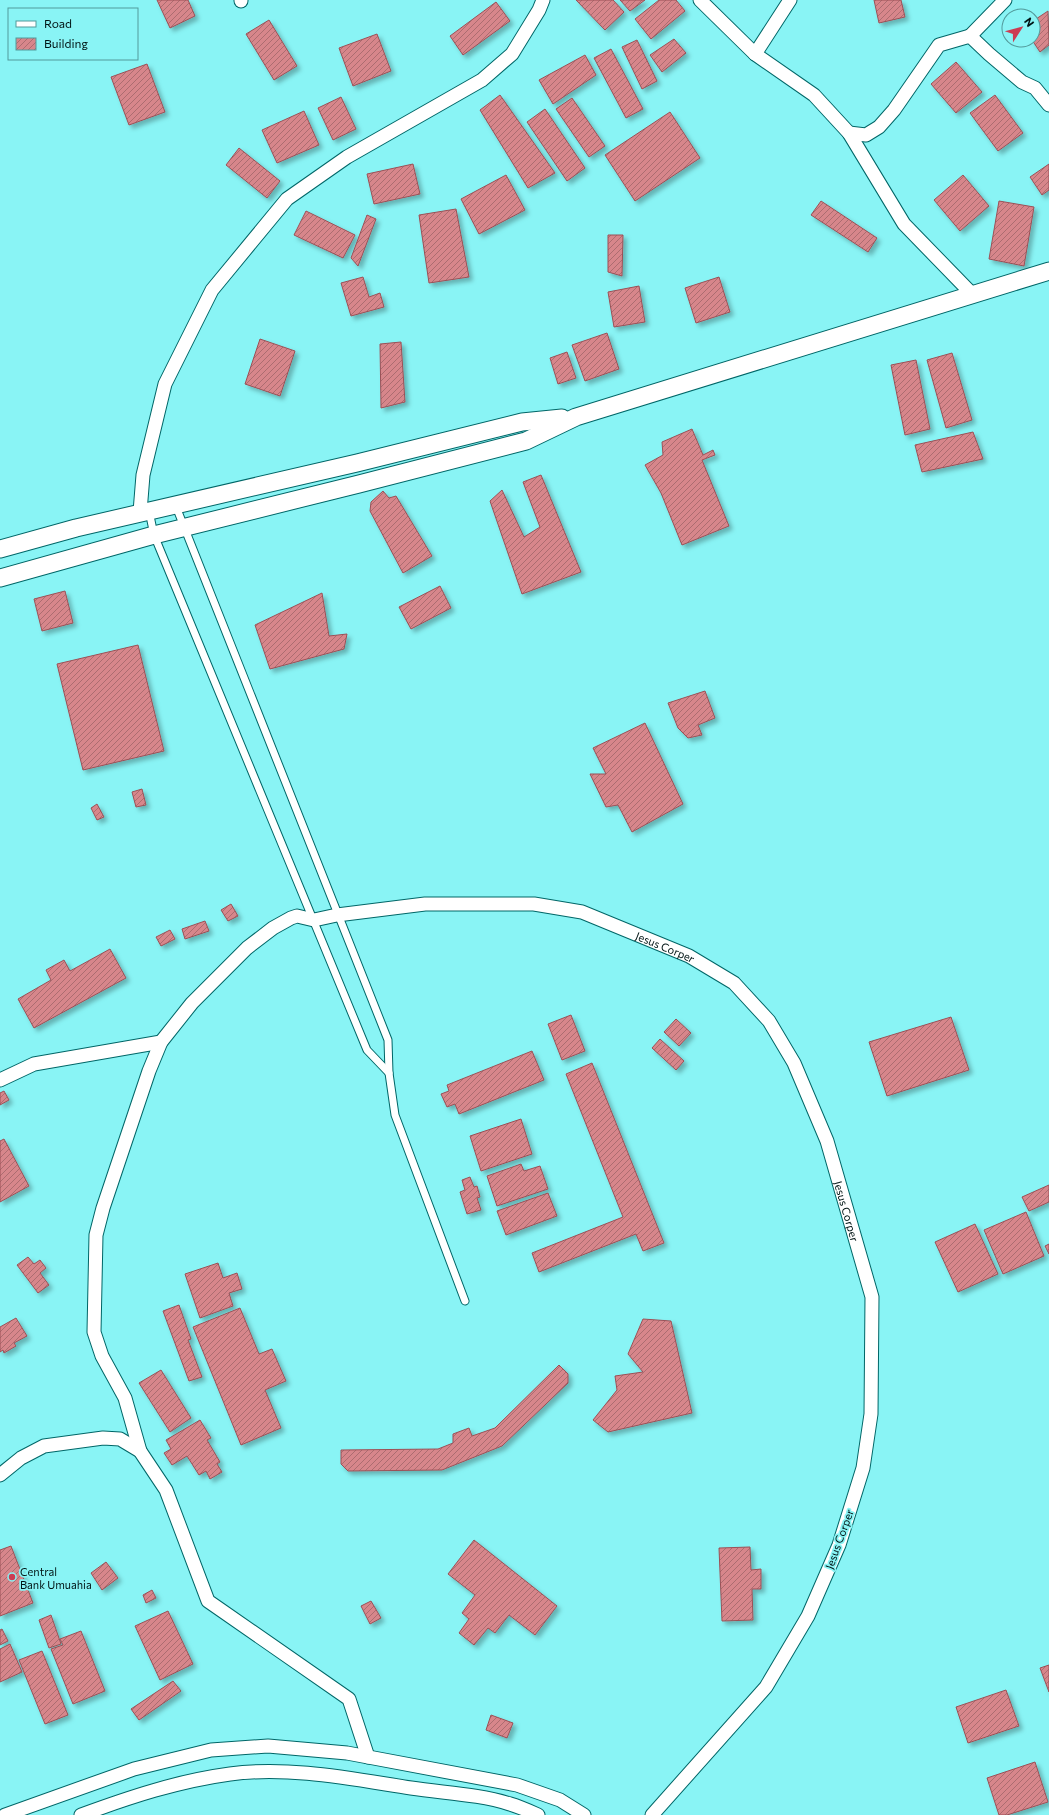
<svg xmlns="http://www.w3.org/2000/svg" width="1049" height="1815" viewBox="0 0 1049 1815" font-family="Commissioner,sans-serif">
  <defs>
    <pattern id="building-hatch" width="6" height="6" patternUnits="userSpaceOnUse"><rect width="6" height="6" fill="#d7868b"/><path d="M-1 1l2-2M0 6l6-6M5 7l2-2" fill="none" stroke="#ac6c70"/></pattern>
    <filter id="shadow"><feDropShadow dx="3.5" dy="3.5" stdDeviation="2" flood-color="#0004"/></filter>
  </defs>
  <rect width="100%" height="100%" fill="#89f4f5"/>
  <g fill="url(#building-hatch)" stroke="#9b5056" filter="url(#shadow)">
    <polygon points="157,0 188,0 195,16 170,28"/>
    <polygon points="576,0 613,0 624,12 605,30"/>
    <polygon points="620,0 645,0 630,11"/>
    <polygon points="659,0 676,0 685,11 651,39 635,19"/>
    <polygon points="874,0 901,0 905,17 879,23"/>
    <polygon points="496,2 510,21 463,55 450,36"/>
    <polygon points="1048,11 1049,45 1040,52 1032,40 1033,40 1033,21"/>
    <polygon points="269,20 297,66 274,80 246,34"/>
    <polygon points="377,34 391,71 353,86 339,48"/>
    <polygon points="674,39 686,53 662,72 650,55"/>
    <polygon points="637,40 657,81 642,89 622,47"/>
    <polygon points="611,49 643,109 626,118 594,58"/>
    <polygon points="585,55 596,75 553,104 539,80"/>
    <polygon points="956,62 982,92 956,113 931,84"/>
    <polygon points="147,64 165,112 129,125 111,77"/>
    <polygon points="500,95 555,173 528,188 480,110"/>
    <polygon points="995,95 1023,133 998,151 970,113"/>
    <polygon points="341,97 356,129 333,140 318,108"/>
    <polygon points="572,98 605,146 589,157 556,109"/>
    <polygon points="545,109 585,168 567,181 527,122"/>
    <polygon points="304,111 319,145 277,163 262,130"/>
    <polygon points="670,112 700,158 635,201 605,155"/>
    <polygon points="239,148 280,181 267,198 226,165"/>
    <polygon points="413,164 420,194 374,204 367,174"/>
    <polygon points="1049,164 1049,190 1042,195 1030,177"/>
    <polygon points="506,175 525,210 479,234 461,199"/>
    <polygon points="963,175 989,206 960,231 934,200"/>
    <polygon points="821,201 877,238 868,252 811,215"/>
    <polygon points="999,201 1034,207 1024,266 989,259"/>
    <polygon points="456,209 469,277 429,283 419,215"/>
    <polygon points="306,211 355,235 343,258 294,235"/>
    <polygon points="367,215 376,219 358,266 351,258"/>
    <polygon points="608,235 623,235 622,276 608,272"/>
    <polygon points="363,277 369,297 380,293 384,307 351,316 341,283"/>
    <polygon points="719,277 730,312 696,323 685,288"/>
    <polygon points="639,286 645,322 614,327 608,292"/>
    <polygon points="607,333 619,369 585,381 572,345"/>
    <polygon points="260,339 295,351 280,396 245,384"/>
    <polygon points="401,342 405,402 381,408 380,344"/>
    <polygon points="567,352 576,378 558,384 550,358"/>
    <polygon points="952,353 972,420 946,428 927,360"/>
    <polygon points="916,360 930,429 905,435 891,365"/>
    <polygon points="692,429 703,455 713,450 715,455 702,460 729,526 682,545 661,493 645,465 663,455 662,442"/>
    <polygon points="973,432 983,459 922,472 915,445"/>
    <polygon points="541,475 581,572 522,594 490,501 502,490 524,537 540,527 523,482"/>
    <polygon points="383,491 389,498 396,496 432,556 403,573 370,511 371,502"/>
    <polygon points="440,586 451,608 411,629 399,607"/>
    <polygon points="65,591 73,623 42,631 34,599"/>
    <polygon points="322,593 329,636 347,634 344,649 270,669 255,625"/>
    <polygon points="138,645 164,751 83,770 57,664"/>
    <polygon points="705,691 715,718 698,725 702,735 688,738 678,728 668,703"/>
    <polygon points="645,723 683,804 632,832 618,805 606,807 590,774 606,774 593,748"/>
    <polygon points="142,789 146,805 136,807 132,792"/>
    <polygon points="97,804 104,817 97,820 91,808"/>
    <polygon points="231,904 238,916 228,921 221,910"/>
    <polygon points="205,921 209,931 185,939 182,929"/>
    <polygon points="170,930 175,939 161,946 156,937"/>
    <polygon points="110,949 126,978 34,1028 18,999 51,980 46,970 64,960 70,971"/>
    <polygon points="571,1015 585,1051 562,1060 548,1024"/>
    <polygon points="951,1017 969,1070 887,1096 869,1042"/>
    <polygon points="676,1019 691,1033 679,1046 664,1032"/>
    <polygon points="660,1039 684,1061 676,1070 652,1048"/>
    <polygon points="532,1051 544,1080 459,1114 455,1104 447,1107 441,1094 449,1091 447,1085"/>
    <polygon points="592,1063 664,1243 643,1251 636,1234 539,1272 532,1253 623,1217 566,1074"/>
    <polygon points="4,1091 9,1100 0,1105 0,1093"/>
    <polygon points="521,1119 532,1154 481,1171 470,1136"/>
    <polygon points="4,1139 29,1186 0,1202 0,1141"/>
    <polygon points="521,1164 524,1171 540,1166 548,1189 497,1206 487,1176"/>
    <polygon points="470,1177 474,1187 477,1186 480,1197 477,1198 481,1210 467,1214 460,1192 465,1190 462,1180"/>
    <polygon points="1049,1185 1049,1202 1029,1211 1022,1197"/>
    <polygon points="548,1193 557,1216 506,1235 497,1211"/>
    <polygon points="1026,1212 1044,1256 1003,1274 984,1230"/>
    <polygon points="975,1224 998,1274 958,1292 935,1242"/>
    <polygon points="1049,1244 1049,1254 1045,1246"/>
    <polygon points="28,1257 34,1264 40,1260 46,1268 40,1273 49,1285 38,1293 17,1265"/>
    <polygon points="218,1263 223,1278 237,1273 242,1289 229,1293 233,1306 200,1318 185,1274"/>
    <polygon points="179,1305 191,1339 188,1340 202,1377 189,1381 163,1311"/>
    <polygon points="240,1308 259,1354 272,1349 286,1381 265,1390 281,1428 241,1445 193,1327"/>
    <polygon points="16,1318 27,1336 14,1343 16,1346 4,1353 3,1350 0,1352 0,1327"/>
    <polygon points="643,1319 671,1321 692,1413 608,1432 593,1420 617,1390 615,1376 643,1372 628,1354"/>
    <polygon points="559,1365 568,1374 568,1383 502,1446 442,1470 348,1471 341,1464 341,1450 438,1449 453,1443 453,1434 469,1428 472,1436 495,1428"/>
    <polygon points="161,1370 191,1418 170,1432 139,1383"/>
    <polygon points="200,1420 211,1438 207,1440 220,1462 217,1464 222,1472 210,1479 206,1471 199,1475 187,1456 172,1465 164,1453 171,1449 166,1440"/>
    <polygon points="474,1540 557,1606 535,1635 509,1615 495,1633 488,1628 474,1645 459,1633 469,1619 462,1613 475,1595 448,1574"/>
    <polygon points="11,1546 33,1603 0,1616 0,1550"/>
    <polygon points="750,1547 751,1570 761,1569 761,1589 752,1589 753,1620 722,1621 719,1548"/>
    <polygon points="106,1562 118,1578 102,1590 91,1573"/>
    <polygon points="152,1590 156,1598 146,1603 143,1595"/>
    <polygon points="371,1601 381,1618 370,1624 361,1606"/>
    <polygon points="168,1611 193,1664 160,1680 135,1626"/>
    <polygon points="51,1615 61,1644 49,1648 39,1620"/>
    <polygon points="2,1629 8,1641 0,1645 0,1630"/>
    <polygon points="81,1631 105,1691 73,1704 51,1649 63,1645 60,1639"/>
    <polygon points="10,1644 22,1672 0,1682 0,1649"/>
    <polygon points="42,1651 68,1715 45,1724 19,1660"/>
    <polygon points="1049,1665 1049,1692 1040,1668"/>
    <polygon points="173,1681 181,1691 139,1720 131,1709"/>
    <polygon points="1006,1690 1019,1726 968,1743 956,1707"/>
    <polygon points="491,1715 513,1723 507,1738 486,1730"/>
    <polygon points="1035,1762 1048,1802 1007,1815 999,1815 987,1778"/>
  </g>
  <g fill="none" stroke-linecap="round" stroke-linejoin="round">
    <g stroke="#006667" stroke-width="9">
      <g id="service">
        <polyline points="175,504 388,1040 389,1073 395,1115 465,1301"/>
        <polyline points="149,511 154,535 367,1050 389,1073"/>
      </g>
    </g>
    <g stroke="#006667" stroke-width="15">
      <g id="minor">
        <polyline points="241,0 241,1"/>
        <polyline points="700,0 755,54 814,95 849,133 904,224 973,295"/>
        <polyline points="970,36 1005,0"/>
        <polyline points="755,54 790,0"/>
        <polyline points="849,133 866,135 879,127 894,110 939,45 970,36 989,54 1022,82 1035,88 1049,105"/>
        <polyline points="140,512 143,475 165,384 212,290 287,199 347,157 482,80 512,54 539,10 543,0"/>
        <polyline points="0,1080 34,1064 161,1042"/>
        <path id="s1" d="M140 1451 125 1398 102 1356 94 1332 96 1235 103 1208 149 1071 161 1042 192 1003 247 948 273 928 291 918 297 916 314 920 337 915 425 904H534L582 912 689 956 734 983 769 1021 794 1063 827 1141 872 1297 871 1414 863 1468 839 1545 808 1616 766 1687 652 1815"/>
        <polyline points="0,1475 21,1458 44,1446 103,1438 120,1439 140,1451 166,1490 208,1601 349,1699 368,1757"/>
        <polyline points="5,1815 134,1769 211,1750 268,1746 347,1753 517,1785 560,1800 584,1815"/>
        <path d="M81 1815C130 1797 178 1781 230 1774 289 1766 352 1779 411 1788 443 1793 479 1794 510 1804 520 1807 529 1811 538 1815"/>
      </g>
    </g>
    <g stroke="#006667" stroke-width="19">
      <g id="tertiary">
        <polyline points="0,549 76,528 357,463 522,422 562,418"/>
        <polyline points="0,578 154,535 359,484 526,441 576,417 1049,271"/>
      </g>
    </g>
    <use href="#service" stroke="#fff" stroke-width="7"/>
    <use href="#minor" stroke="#fff" stroke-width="13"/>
    <use href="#tertiary" stroke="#fff" stroke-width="17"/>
  </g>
  <circle fill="#cc3c53" stroke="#89f4f5" stroke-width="1.5" cx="12" cy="1577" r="4"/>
  <g text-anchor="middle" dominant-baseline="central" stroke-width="3.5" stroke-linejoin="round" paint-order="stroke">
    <g font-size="11" fill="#001414" stroke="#89f4f5">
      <text stroke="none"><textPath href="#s1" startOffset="994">Jesus Corper</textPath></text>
      <text stroke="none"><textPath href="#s1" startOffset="1330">Jesus Corper</textPath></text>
      <text transform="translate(839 1539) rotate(-70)">Jesus Corper</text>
    </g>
    <g font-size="11" fill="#001414" stroke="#89f4f5" text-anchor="start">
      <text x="20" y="1571">Central<tspan x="20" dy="13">Bank Umuahia</tspan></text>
    </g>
  </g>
  <rect x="8" y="8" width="130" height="52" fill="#89f4f5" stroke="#529a9b"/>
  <rect x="16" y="21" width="20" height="6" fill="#ffffff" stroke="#529a9b"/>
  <text x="44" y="28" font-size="12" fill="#001414">Road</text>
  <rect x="16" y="38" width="20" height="12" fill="url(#building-hatch)" stroke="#529a9b"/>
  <text x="44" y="48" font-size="12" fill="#001414">Building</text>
  <g transform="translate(1021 28) rotate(54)"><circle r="19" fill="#89f4f5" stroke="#529a9b"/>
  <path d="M0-3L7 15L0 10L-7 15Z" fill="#cc3c53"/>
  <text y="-6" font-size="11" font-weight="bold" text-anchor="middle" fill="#001414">N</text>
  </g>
</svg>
